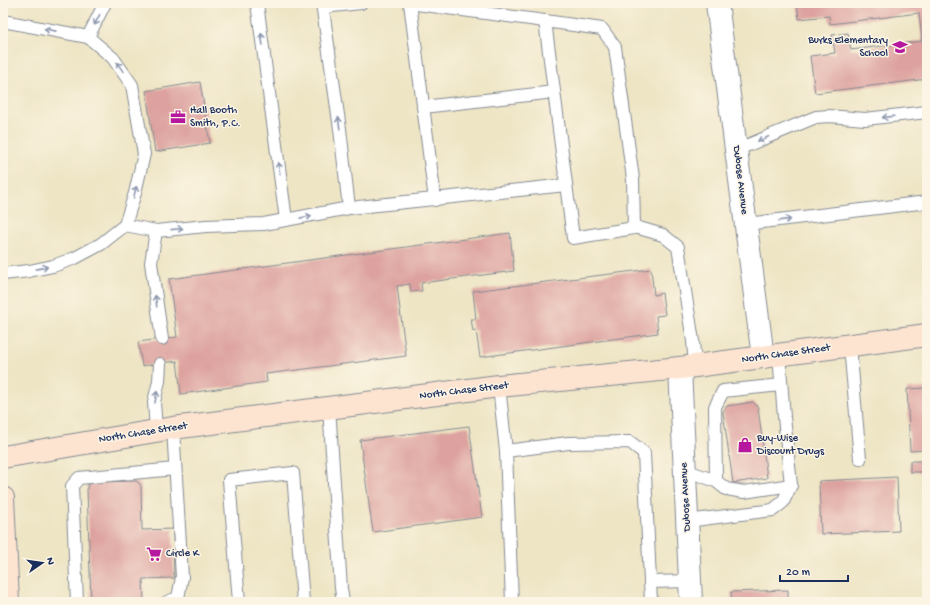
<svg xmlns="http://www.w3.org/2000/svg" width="930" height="605" viewBox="0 0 930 605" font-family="'Gochi Hand',sans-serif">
  <rect width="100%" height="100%" fill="#fcf5e5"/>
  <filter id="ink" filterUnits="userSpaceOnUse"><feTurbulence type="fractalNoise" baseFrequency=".025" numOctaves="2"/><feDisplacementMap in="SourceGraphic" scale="8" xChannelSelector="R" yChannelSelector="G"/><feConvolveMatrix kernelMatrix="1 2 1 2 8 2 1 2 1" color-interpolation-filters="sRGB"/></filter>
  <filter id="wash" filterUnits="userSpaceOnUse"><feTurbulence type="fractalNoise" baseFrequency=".012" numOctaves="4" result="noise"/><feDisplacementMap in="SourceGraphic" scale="16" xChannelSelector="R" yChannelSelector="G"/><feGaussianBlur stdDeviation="0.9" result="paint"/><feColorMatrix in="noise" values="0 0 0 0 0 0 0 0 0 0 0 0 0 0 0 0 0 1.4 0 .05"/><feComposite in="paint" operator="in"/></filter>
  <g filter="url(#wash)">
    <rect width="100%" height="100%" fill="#eee5c5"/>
    <g id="blocks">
      <g fill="#dda29f">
        <polygon points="797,3 927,3 927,79 815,93 810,56 835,53 832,35 848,33 851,50 922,41 919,13 830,24 829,16 799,19"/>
        <polygon points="200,82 210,143 155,152 146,91"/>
        <polygon points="510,233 514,271 421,283 422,291 411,292 410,284 397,286 406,356 266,374 267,382 181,394 177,361 142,366 138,342 177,337 169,279"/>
        <polygon points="651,269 654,295 662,293 665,315 656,316 658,333 480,357 476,330 473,331 471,319 476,319 473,291"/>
        <polygon points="927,388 927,450 910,451 907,389"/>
        <polygon points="753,402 758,407 767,478 733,483 723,412 727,406"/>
        <polygon points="469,426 482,517 373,532 360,440"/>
        <polygon points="910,461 921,461 922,472 910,472"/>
        <polygon points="897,477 899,531 821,534 819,481"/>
        <polygon points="136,481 139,483 141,486 142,530 173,529 174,578 143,579 144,602 91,602 87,489 88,484 91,482"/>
        <polygon points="788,590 788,602 732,602 731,592"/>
      </g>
    </g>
  </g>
  <g filter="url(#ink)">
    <use href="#blocks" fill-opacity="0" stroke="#848a92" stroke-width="1"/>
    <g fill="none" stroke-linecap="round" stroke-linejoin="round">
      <g stroke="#848a92" stroke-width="14">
        <g id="service">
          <polyline points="257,3 286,220"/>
          <polyline points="409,3 545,21"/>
          <polyline points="410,3 435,200"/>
          <polyline points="323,7 361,3"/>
          <polyline points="3,21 88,37 113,58 132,85 144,154 135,193 125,225 101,244 75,258 53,266 29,271 3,274"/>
          <polyline points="88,37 105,3"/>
          <polyline points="423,107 554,92"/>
          <polyline points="736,150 816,117 829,116 865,119 927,112"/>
          <polyline points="349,208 566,185"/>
          <polyline points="746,224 927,202"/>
          <polyline points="125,225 156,231 206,226 264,224 349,208 340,129 322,3"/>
          <polyline points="634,228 633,179 615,47 602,29 545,21 573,238 634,228 639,228 663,235 678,247 693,341 695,366"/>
          <polyline points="156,231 151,263 162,339"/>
          <polyline points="850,346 860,459"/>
          <polyline points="499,386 506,451"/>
          <polyline points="329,407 341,588 343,602"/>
          <polyline points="156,430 154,402 159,381 160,364"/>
          <polyline points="685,470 716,481 726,489 744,492 791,485"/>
          <polyline points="716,481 715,407 723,391 781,385"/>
          <polyline points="687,521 773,510 783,502 791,485 784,417 779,355"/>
          <polyline points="650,582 690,581"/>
          <polyline points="77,602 72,486 79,478 175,469"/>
          <polyline points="167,602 178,598 182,577 173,428"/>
          <polyline points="239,602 229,480 293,473 303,602"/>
          <polyline points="512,602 506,451 568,443 630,442 644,453 651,602"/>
        </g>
      </g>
      <g stroke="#848a92" stroke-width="24">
        <g id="minor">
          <polyline points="717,3 763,357"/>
          <polyline points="680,368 691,602"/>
        </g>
      </g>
      <g stroke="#848a92" stroke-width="24">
        <g id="secondary">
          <polyline points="3,457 173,428 499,386 680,368 927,335"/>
          <polyline points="3,498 8,602"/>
        </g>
      </g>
      <use href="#service" stroke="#fff" stroke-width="12"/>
      <use href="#minor" stroke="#fff" stroke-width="22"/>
      <use href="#secondary" stroke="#fde4d1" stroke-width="22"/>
    </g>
    <defs><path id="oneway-shaft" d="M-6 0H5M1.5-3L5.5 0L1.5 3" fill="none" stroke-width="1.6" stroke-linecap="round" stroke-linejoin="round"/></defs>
    <g stroke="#8d97ae">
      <use href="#oneway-shaft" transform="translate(97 20) rotate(117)"/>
      <use href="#oneway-shaft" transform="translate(50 30) rotate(-169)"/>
      <use href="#oneway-shaft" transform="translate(262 39) rotate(-98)"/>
      <use href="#oneway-shaft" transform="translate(120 67) rotate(-125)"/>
      <use href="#oneway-shaft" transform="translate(888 117) rotate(173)"/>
      <use href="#oneway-shaft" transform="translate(339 123) rotate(-98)"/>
      <use href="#oneway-shaft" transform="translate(763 139) rotate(157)"/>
      <use href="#oneway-shaft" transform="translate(279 168) rotate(-98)"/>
      <use href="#oneway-shaft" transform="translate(135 192) rotate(-76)"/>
      <use href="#oneway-shaft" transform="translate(306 217) rotate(-11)"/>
      <use href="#oneway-shaft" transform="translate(785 220) rotate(-7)"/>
      <use href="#oneway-shaft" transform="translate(177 229) rotate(-6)"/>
      <use href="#oneway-shaft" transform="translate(42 268) rotate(-11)"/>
      <use href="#oneway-shaft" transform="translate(156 301) rotate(-98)"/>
      <use href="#oneway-shaft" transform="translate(156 397) rotate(-80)"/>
    </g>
  </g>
  <defs>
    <g id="school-bare" transform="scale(1.2)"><path d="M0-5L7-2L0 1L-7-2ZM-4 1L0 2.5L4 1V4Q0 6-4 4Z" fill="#b5179e" stroke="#fcf5e5" stroke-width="2.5" paint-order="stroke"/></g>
    <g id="office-bare" transform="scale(1.2)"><path d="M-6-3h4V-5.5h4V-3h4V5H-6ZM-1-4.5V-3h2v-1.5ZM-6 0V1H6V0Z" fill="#b5179e" stroke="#fcf5e5" stroke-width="2.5" paint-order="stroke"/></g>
    <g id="shop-bare" transform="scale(1.2)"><path d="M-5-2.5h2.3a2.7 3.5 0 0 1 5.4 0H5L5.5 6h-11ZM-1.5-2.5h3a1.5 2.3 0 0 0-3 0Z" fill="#b5179e" stroke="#fcf5e5" stroke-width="2.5" paint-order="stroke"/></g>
    <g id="supermarket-bare" transform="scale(1.2)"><path d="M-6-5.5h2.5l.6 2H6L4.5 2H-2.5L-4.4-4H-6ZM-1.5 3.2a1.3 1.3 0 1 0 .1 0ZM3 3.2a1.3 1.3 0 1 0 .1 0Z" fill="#b5179e" stroke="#fcf5e5" stroke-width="2.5" paint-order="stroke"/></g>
  </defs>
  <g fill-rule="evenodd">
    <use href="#school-bare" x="900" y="47"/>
    <use href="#office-bare" x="178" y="117"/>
    <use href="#shop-bare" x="745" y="445"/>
    <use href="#supermarket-bare" x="154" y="554"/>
  </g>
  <g text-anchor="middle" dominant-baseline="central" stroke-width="3" stroke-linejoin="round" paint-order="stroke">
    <g font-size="11" fill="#1b2f5e" stroke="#fcf5e5" text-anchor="start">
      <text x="888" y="41" text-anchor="end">Burks Elementary<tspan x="888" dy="13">School</tspan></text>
      <text x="190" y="111">Hall Booth<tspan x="190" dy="13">Smith, P.C.</tspan></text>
      <text x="757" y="439">Buy-Wise<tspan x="757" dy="13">Discount Drugs</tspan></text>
      <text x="166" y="554">Circle K</text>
    </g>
    <g font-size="11" fill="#1b2f5e" stroke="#fcf5e5">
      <text transform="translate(740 180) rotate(83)">Dubose Avenue</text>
      <text transform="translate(786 354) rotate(-8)">North Chase Street</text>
      <text transform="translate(464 391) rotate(-7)">North Chase Street</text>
      <text transform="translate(143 433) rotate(-9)">North Chase Street</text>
      <text transform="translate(686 497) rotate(-93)">Dubose Avenue</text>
    </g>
  </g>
  <rect width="930" height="605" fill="none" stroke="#fcf5e5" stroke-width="16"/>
  <g transform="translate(42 563) rotate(77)" stroke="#fcf5e5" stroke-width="3" paint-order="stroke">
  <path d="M0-3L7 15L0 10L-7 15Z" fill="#1b2f5e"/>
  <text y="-6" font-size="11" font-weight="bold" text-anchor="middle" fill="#1b2f5e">N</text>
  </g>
  <path d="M780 575v6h68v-6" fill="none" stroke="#1b2f5e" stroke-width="2"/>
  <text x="786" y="575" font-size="12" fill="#1b2f5e" stroke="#fcf5e5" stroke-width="3" paint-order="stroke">20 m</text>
</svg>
